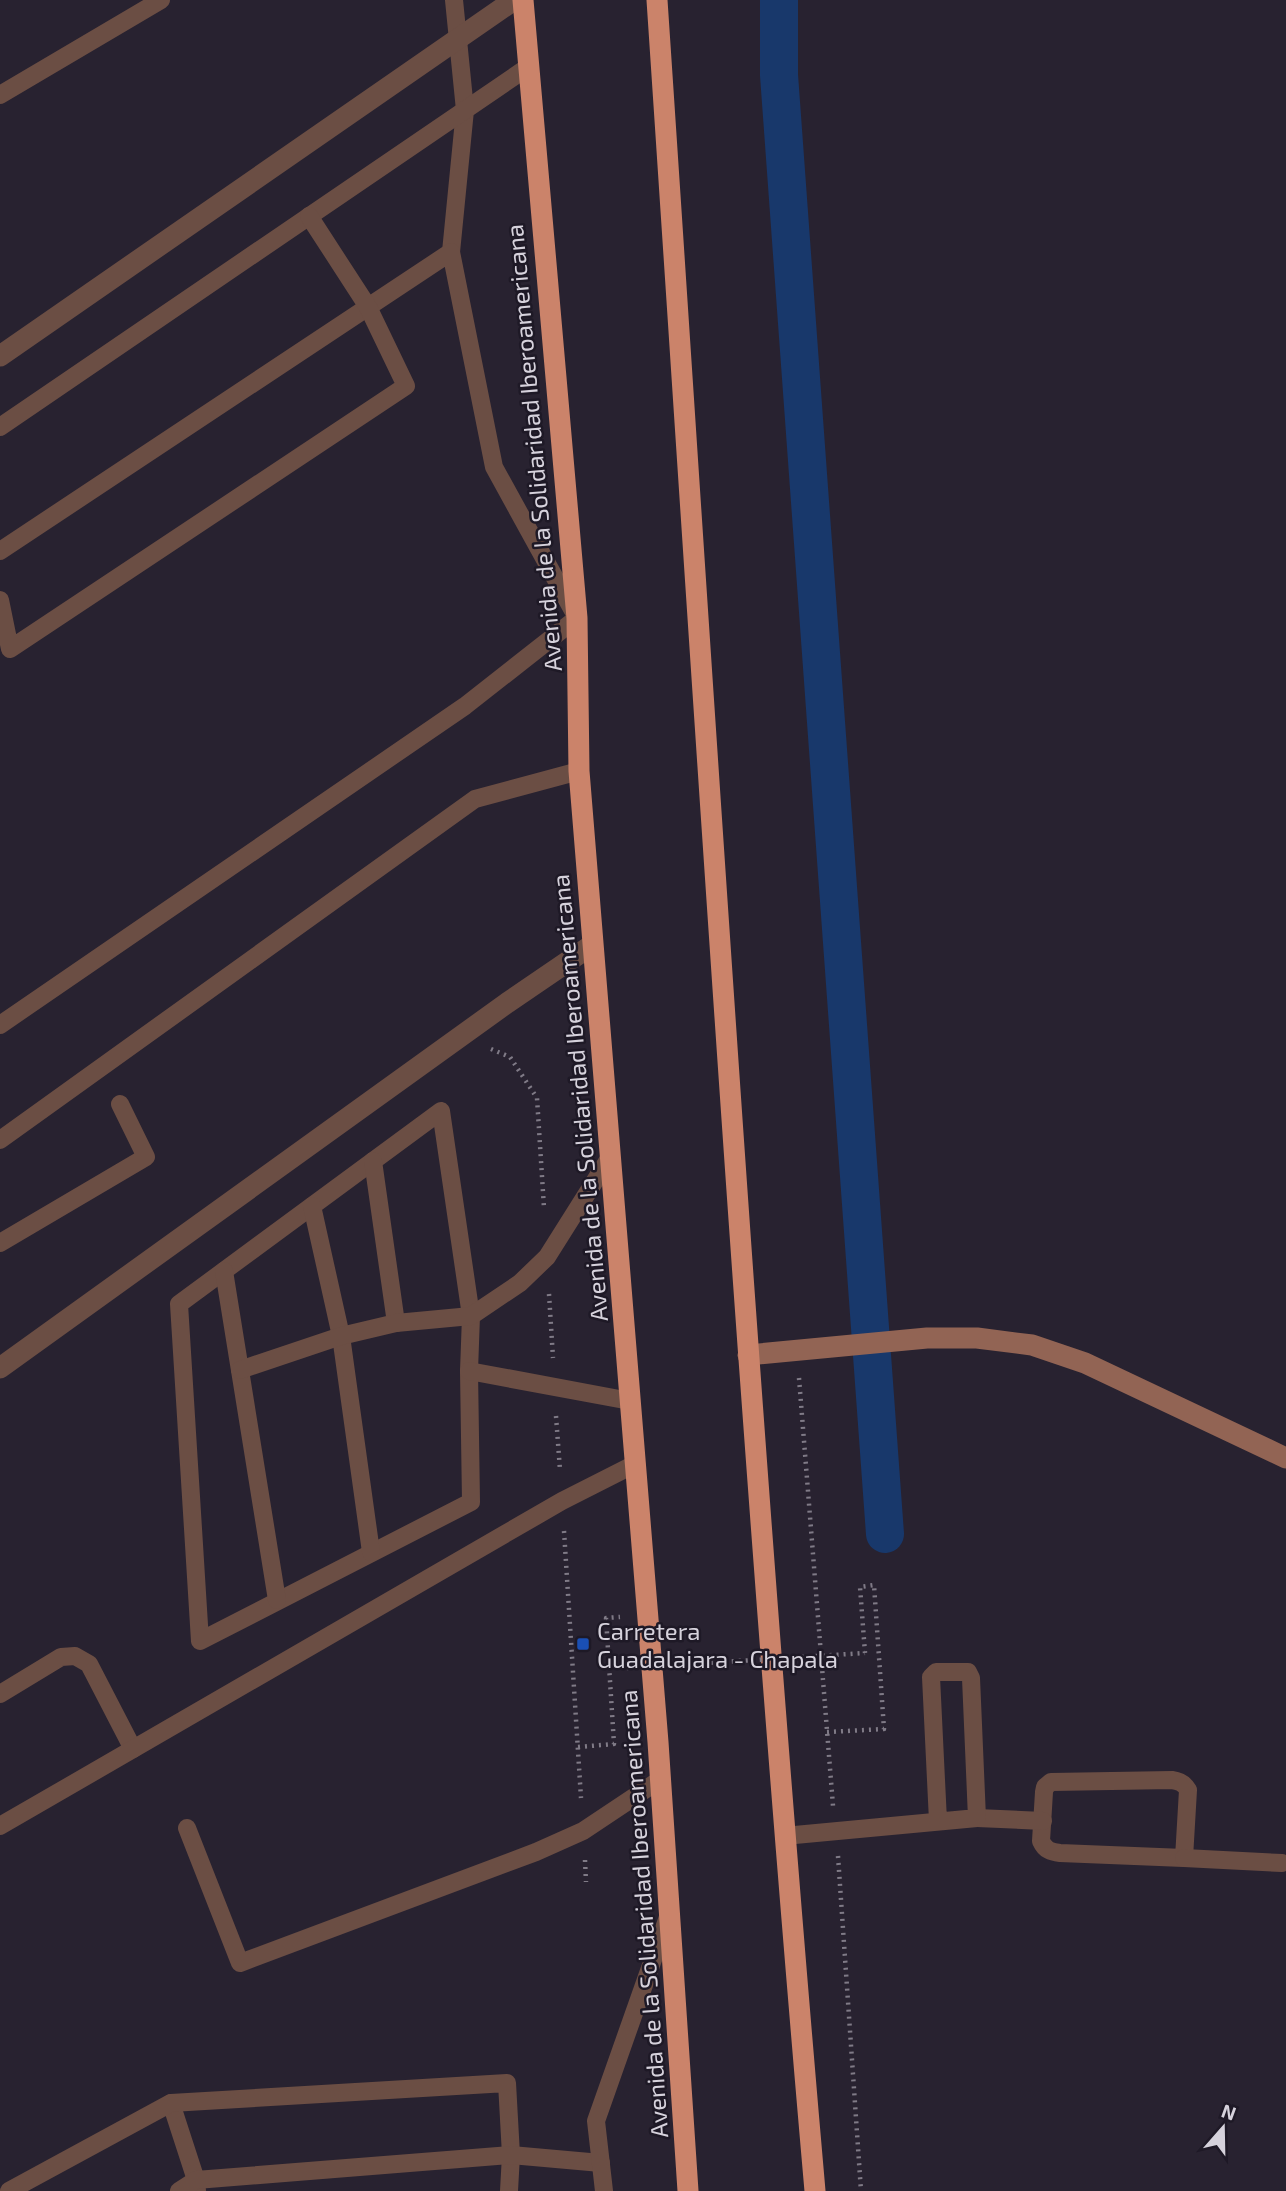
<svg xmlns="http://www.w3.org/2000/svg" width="1286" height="2191" viewBox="0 0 1286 2191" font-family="'Exo 2',sans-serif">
  <rect width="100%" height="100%" fill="#282230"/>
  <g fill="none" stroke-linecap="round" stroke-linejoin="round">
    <polyline stroke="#18386b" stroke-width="38" points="779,0 779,75 885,1534"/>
    <g stroke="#807b87" stroke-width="4.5" stroke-dasharray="2 5" stroke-linecap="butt">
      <polyline points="491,1049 510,1057 537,1098 544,1208"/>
      <polyline points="549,1294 553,1358"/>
      <polyline points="799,1378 833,1806"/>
      <polyline points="556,1416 560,1470"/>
      <polyline points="564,1531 581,1798"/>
      <polyline points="827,1732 884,1729 874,1585 860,1587 865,1653"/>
      <polyline points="578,1747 614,1744 606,1618 620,1617"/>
      <polyline points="838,1856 861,2191"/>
      <polyline points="585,1860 586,1882"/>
    </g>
    <g stroke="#6b4e44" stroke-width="18">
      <polyline points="0,95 161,0"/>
      <polyline points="451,252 465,110 454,0"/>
      <polyline points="0,427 528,67"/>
      <polyline points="0,551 451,252 494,467 577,618 465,706 0,1025"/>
      <polyline points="0,600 10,649 406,386 368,307 309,216"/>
      <polygon points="441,1111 471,1316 469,1371 471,1502 200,1641 179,1304"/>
      <polyline points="0,1140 475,799 579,771"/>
      <polyline points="373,1161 396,1323"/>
      <polyline points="312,1206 341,1336 371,1552"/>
      <polyline points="0,1243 146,1157 120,1104"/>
      <polyline points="224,1271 277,1600"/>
      <polyline points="240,1370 341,1336 396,1323 471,1316 520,1283 547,1257 610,1157"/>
      <polyline points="469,1371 630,1401"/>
      <polyline points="0,1694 61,1657 75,1656 89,1664 133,1749"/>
      <path d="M1172 1780C1179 1781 1184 1783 1188 1790L1184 1858 1060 1853C1051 1852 1045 1850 1041 1841L1044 1792 1045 1787 1051 1782Z"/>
      <polyline points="977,1818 1043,1821"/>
      <polyline points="0,1826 562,1501 635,1464"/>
      <polyline points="187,1828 240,1963 536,1852 583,1831 661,1779"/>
      <polyline points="784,1836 977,1818 971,1678 968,1672 936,1672 931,1677 938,1821"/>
      <polyline points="1184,1858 1282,1863"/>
      <polyline points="171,2103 196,2180 197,2191"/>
      <polyline points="9,2191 171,2103 507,2083 511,2155 509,2191"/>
      <polyline points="179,2191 196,2180 511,2155 601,2163"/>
      <polyline points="604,2191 596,2121 668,1917"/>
    </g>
    <g stroke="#6b4e44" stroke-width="21">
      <polyline points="0,356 514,0"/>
      <polyline points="0,1368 507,1003 592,945"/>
    </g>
    <polyline stroke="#926454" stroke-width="21" points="748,1355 927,1338 977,1338 1032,1345 1085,1363 1286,1458"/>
    <g stroke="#cb836a" stroke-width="21">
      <polyline points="523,0 577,618 579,771 658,1742 688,2191"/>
      <path d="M657 0C706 731 751 1462 815 2191"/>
    </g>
    <polyline stroke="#807b87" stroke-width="4.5" stroke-dasharray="2 5" stroke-linecap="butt" points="627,1668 865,1653"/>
  </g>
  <rect fill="#1a4fb4" stroke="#1e1926" stroke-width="2.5" x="576" y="1637" width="14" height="14" rx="3.5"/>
  <g text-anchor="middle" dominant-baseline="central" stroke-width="5" stroke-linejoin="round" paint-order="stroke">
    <g font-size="24" fill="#d6d2dc" stroke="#1e1926">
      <text transform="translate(533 448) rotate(-95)">Avenida de la Solidaridad Iberoamericana</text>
      <text transform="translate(579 1098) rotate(-95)">Avenida de la Solidaridad Iberoamericana</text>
      <text transform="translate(643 1914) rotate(-94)">Avenida de la Solidaridad Iberoamericana</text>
    </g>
    <g font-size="24" fill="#d6d2dc" stroke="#1e1926" text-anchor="start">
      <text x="597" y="1630">Carretera<tspan x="597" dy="28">Guadalajara - Chapala</tspan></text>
    </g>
  </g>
  <g transform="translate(1223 2128) rotate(20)" stroke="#1e1926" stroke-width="5" paint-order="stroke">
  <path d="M0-5L12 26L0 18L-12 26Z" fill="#d6d2dc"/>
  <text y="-10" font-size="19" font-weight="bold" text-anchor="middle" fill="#d6d2dc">N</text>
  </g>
</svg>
